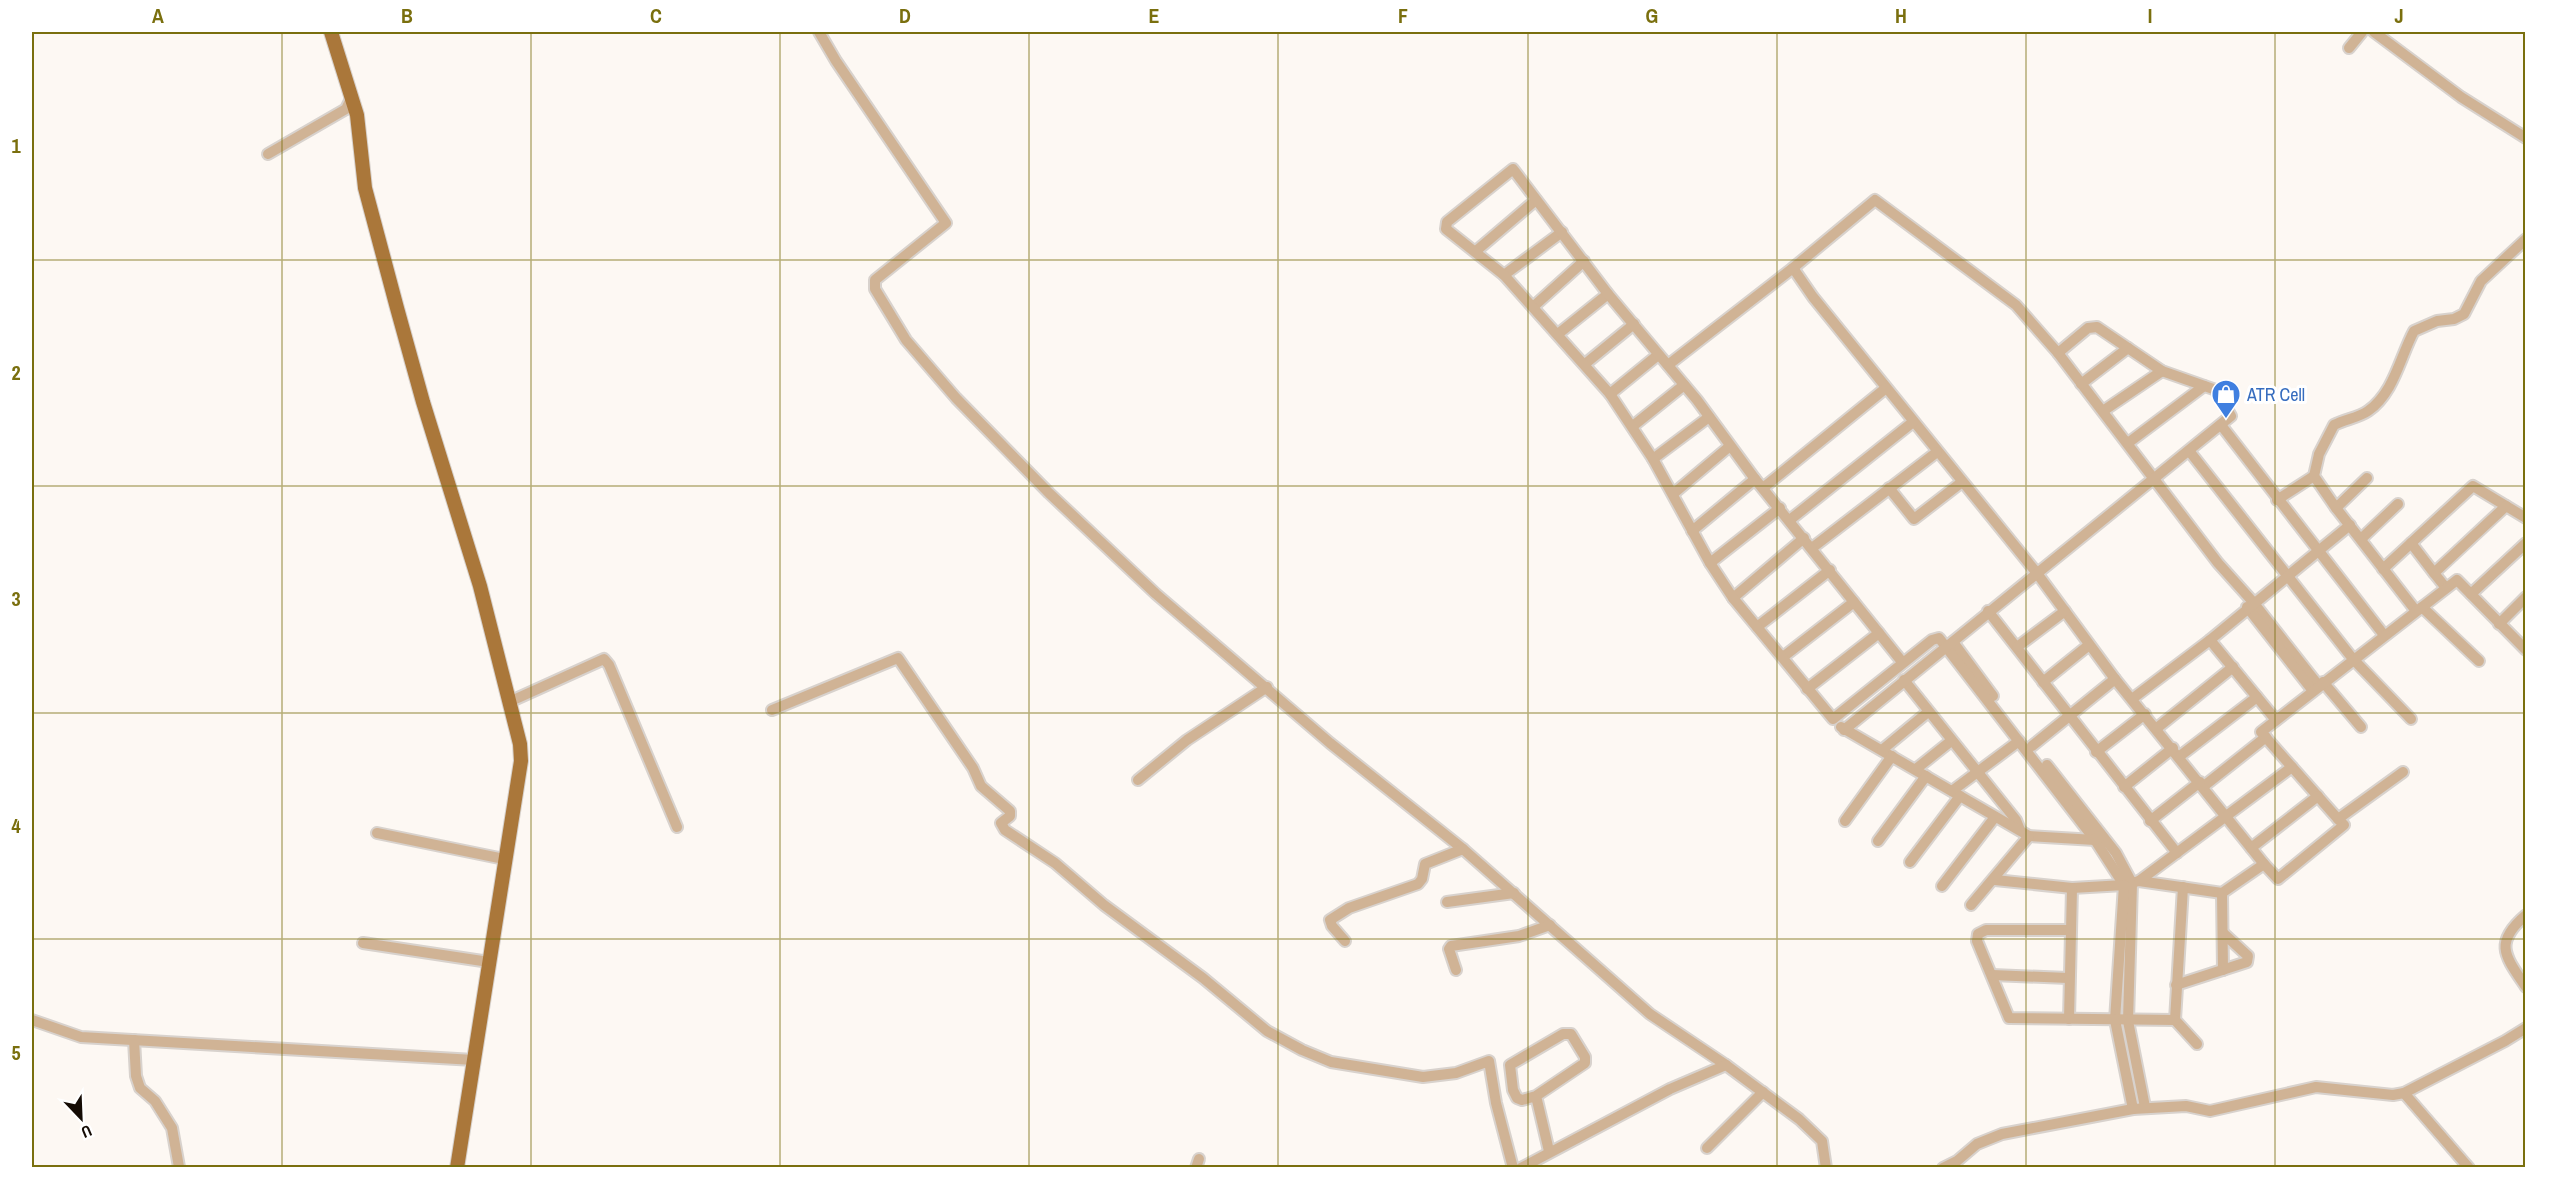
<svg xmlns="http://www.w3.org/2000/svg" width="2557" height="1199" viewBox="0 0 2557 1199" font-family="'Archivo Narrow',sans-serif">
  <rect width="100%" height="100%" fill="#fdf8f3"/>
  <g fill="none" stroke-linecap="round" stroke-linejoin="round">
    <g stroke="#d8d2cd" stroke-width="14">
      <g id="minor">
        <polyline points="819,32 836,61 946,223 875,280 875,289 906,340 956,398 1049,493 1156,594 1330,743 1463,849 1650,1014 1726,1065"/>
        <polyline points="2374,32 2461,97 2526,138"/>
        <polyline points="2349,48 2362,32"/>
        <polyline points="268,154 346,109 351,99"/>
        <polyline points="1476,251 1536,200"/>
        <polyline points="1793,268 1813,297 2036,572 2115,679 2264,864"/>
        <polyline points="1504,275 1562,232"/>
        <polyline points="1533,307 1584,261"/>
        <polyline points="1558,334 1608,294"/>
        <polyline points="1585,364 1634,324"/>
        <polyline points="1668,365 1793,268 1875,200 2016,305 2058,353 2218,563 2253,602 2319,686"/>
        <polyline points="2081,384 2128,348"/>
        <polyline points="1610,394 1658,355"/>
        <polyline points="2103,411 2162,371"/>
        <polyline points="2221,425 2384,635"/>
        <polyline points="1633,426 1684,385"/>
        <polyline points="2128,443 2204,386"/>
        <polyline points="2190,452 2353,659 2411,719"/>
        <polyline points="1653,459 1709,417"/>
        <polyline points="1763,488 1886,388"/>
        <polyline points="1889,488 1914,519 1962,482"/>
        <polyline points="1673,494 1730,446"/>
        <polyline points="2277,500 2314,476"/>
        <polyline points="2336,508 2367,478"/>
        <polyline points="1791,519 1913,422"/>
        <polyline points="1692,531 1755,479"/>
        <polyline points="2361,539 2398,504"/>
        <polyline points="2411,543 2434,573"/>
        <polyline points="1812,548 1937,452"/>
        <polyline points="1710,563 1780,508"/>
        <polyline points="2383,569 2473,486 2526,518"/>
        <polyline points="2446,588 2434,573 2506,506"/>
        <polyline points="2471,594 2526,543"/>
        <polyline points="1733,598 1804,538"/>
        <polyline points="2247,607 2313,691"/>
        <polyline points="2422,607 2479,661"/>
        <polyline points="1988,611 2177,853"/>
        <path d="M2416 611 2336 508 2314 476 2319 454 2334 425C2345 419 2358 418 2368 411 2394 393 2400 357 2414 331L2437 321 2454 319 2464 314 2481 281 2526 239"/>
        <polyline points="2499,624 2526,597"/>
        <polyline points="1757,627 1830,570"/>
        <polyline points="2210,640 2276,720"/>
        <polyline points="1953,642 1993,696"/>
        <polyline points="2017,647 2065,611"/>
        <polyline points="1783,657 1854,602"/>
        <polyline points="1903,663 1755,479 1697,400 1608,294 1513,169 1447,222 1446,229 1504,275 1610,394 1653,459 1710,563 1733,598 1833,719 1932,640 1939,638 2095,840 2124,885 2139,881 2222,893 2264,864 2278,879 2344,825 2338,819 2403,772"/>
        <polyline points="1904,680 2016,820 2020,830"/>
        <polyline points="2043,682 2089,645"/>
        <polyline points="2323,682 2361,727"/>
        <polyline points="1807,689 1879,633"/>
        <polyline points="2132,699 2210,640 2350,525"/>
        <polyline points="509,702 604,659 609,665 677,827"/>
        <polyline points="772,710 898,658 973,768 981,786 1010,811 1010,816 1001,823 1005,830 1055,863 1104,905 1203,978 1267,1031 1302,1050 1331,1062 1423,1077 1456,1073 1489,1061 1496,1103 1513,1168"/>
        <polyline points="1841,727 2029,836 2095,840"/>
        <polyline points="2157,728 2233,667"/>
        <polyline points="1844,730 2231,416 2216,390 2162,371 2097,327 2088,328 2058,353"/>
        <polyline points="2032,746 2115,679"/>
        <polyline points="1882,750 1928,712"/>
        <polyline points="2096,752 2145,714"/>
        <polyline points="2180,756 2257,697"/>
        <polyline points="2047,765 2116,853 2132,883 2128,1021 2145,1107"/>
        <polyline points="1916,769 1951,741"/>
        <polyline points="1138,780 1187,740 1267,687"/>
        <polyline points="2204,786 2266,737"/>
        <polyline points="2124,787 2173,748"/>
        <polyline points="1952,791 2019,741"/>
        <polyline points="2338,819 2261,732 2457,580 2526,650"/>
        <polyline points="1845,821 1892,756"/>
        <polyline points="2150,821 2200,782"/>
        <polyline points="377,833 504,859"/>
        <polyline points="1878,841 1926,776"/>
        <polyline points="2251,848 2318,796"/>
        <polyline points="1910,862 1960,796"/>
        <polyline points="1995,880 2072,888 2124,885 2115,1020 2133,1109"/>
        <polyline points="2139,881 2292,767"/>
        <polyline points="1942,886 1995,817"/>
        <polyline points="2183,887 2175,1020 2197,1044"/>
        <polyline points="2222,893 2223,970"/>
        <polyline points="1447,902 1514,893"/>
        <polyline points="1971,905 2029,836"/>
        <path d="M2526 915C2493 943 2505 956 2526 987"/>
        <polyline points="2070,930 1986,930 1978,934 1977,941 2009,1018 2175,1020"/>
        <polyline points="1345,941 1332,926 1330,920 1349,908 1418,884 1422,879 1425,864 1463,849"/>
        <polyline points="363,943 489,962"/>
        <polyline points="1456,970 1449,949 1451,946 1519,936 1550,925"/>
        <polyline points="1992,975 2068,978"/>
        <polyline points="2176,985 2247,962 2248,956 2223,933"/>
        <polyline points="2069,1019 2072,888"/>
        <polyline points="32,1020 81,1037 474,1060"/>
        <polyline points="134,1040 136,1076 140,1088 155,1101 172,1128 179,1167"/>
        <polyline points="2404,1093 2469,1168"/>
        <polyline points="1536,1096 1522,1100 1517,1098 1513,1090 1510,1065 1563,1034 1571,1034 1585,1057 1585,1063 1536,1096 1549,1151"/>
        <polyline points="1707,1148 1763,1092"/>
        <polyline points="1196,1168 1199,1159"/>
        <polyline points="1521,1168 1670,1089 1726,1065 1799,1119 1822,1141 1826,1168"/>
        <polyline points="1943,1168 1957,1161 1977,1144 2002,1134 2133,1109 2186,1106 2210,1111 2316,1087 2393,1095 2404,1093 2505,1041 2526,1028"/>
      </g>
    </g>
    <g stroke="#d8d2cd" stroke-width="16">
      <polyline id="major" points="331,32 357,115 365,188 397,308 423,402 480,586 520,744 521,761 457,1168"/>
    </g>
    <use href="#minor" stroke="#d0b395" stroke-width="10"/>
    <use href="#major" stroke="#aa773a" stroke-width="14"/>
  </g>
  <path fill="none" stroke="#7a6f0e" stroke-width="1.5" stroke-opacity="0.55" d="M282 32V1168M531 32V1168M780 32V1168M1029 32V1168M1278 32V1168M1528 32V1168M1777 32V1168M2026 32V1168M2275 32V1168M32 260H2526M32 486H2526M32 713H2526M32 939H2526"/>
  <defs>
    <g id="shop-pin" transform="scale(1.5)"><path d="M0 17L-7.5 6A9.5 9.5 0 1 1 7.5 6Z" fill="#3f7fe0" stroke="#fff"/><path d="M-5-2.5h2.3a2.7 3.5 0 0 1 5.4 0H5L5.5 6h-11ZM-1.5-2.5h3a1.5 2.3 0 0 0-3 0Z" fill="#fff"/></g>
  </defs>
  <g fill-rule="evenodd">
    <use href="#shop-pin" x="2226" y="394"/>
  </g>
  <g text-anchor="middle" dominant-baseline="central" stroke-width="6" stroke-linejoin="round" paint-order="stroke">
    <g font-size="18" fill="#366cbe" stroke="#fff" text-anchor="start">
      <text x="2247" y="394">ATR Cell</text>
    </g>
  </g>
  <rect width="2557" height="1199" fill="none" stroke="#ffffff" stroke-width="66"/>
  <g transform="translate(81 1118) rotate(157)" stroke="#ffffff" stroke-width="4.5" paint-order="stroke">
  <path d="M0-4.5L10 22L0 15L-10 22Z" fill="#150c05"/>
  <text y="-9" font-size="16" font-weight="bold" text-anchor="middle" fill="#150c05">U</text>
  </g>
  <rect x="33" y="33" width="2491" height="1133" fill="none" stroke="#7a6f0e" stroke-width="2"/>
  <g font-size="20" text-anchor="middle" font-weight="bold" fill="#7a6f0e">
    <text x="158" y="23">A</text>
    <text x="407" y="23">B</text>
    <text x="656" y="23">C</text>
    <text x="905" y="23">D</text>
    <text x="1154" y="23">E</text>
    <text x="1403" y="23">F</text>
    <text x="1652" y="23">G</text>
    <text x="1901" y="23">H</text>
    <text x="2150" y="23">I</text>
    <text x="2399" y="23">J</text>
    <text x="16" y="153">1</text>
    <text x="16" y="380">2</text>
    <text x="16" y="606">3</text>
    <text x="16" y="833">4</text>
    <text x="16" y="1060">5</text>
  </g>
</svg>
